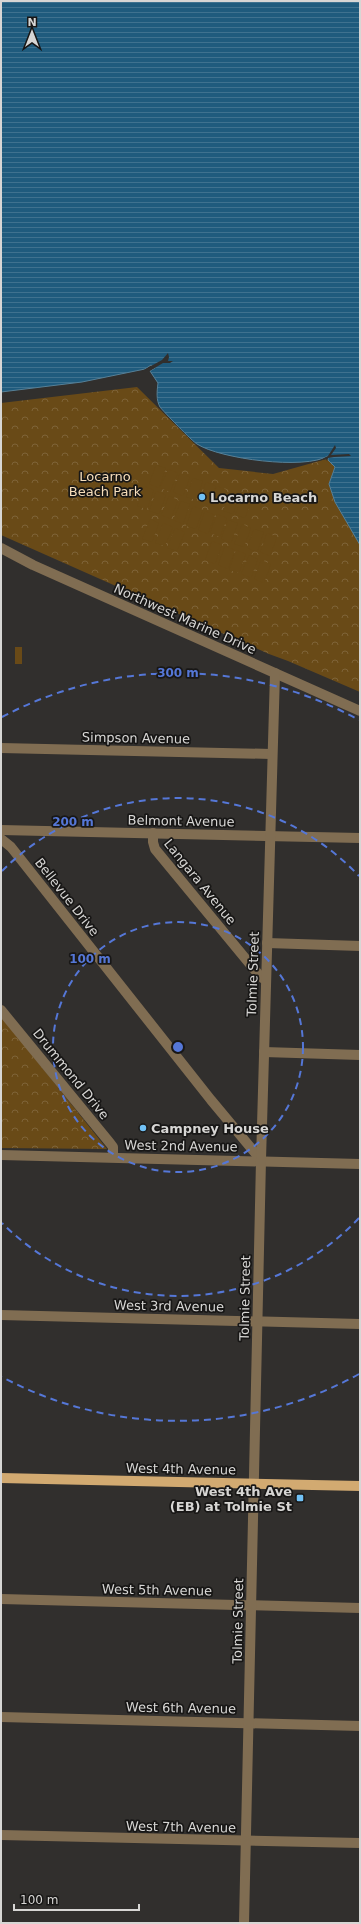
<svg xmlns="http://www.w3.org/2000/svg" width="361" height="1924" viewBox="0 0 361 1924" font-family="'DejaVu Sans',sans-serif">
  <defs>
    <pattern id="park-crowns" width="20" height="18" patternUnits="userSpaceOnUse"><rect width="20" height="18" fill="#694a17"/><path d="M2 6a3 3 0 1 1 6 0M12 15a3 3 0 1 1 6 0" fill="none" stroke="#7e6338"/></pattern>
    <pattern id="water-rules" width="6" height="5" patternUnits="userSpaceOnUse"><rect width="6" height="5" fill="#1f5b7d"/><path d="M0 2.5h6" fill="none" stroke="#3f728f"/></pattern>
  </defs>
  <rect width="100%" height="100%" fill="#312f2d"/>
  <g fill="url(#park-crowns)">
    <polygon points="137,387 219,468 273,474 330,458 328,460 335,467 329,484 335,502 360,545 360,692 288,661 269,654 1,535 1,403"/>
    <polygon points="1,1016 107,1149 1,1148"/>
  </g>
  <g fill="#694a17">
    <polygon points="156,465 166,468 159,488 149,484"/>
    <polygon points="168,469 178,473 170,492 160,488"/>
    <polygon points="180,473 190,477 183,496 173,492"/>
    <polygon points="193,478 203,481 196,500 186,497"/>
    <polygon points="206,482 216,486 209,505 199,501"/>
    <polygon points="144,486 154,490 147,509 137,506"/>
    <polygon points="217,486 227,490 220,509 210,505"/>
    <polygon points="156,491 166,495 159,514 149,511"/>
    <polygon points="230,491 240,495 233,514 223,511"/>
    <polygon points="243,495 252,499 245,518 235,515"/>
    <polygon points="169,496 178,500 171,519 161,515"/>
    <polygon points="181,501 190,504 183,524 173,520"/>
    <polygon points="193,506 203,510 196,529 186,526"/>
    <polygon points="205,511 215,515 208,534 198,530"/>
    <polygon points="217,514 227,518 220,537 210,533"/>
    <polygon points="150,519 159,523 152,542 142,539"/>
    <polygon points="228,520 238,523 231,543 221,539"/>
    <polygon points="163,523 173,527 165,546 155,543"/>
    <polygon points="242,524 251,528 244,547 234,544"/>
    <polygon points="175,528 185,532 177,551 167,548"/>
    <polygon points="254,529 264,532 257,552 247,548"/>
    <polygon points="267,533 277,537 270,556 260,552"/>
    <polygon points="212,541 222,545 215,564 205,560"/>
    <polygon points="225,546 235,550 228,569 218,565"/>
    <polygon points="236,550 246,554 239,573 229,570"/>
    <polygon points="249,555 258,559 251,578 241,574"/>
    <polygon points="261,560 271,564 264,583 254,579"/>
    <rect x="15" y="647" width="7" height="17"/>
  </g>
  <path fill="url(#water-rules)" stroke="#568097" d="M1 1H360V545L335 502 329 484 335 467 328 460V456C305 470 220 459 197 444 193 442 163 411 160 407 156 400 157 391 158 383L150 371 155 368 151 365 145 369 82 382 1 392Z"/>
  <g fill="#312f2d">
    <polygon points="168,353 169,357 168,361 173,361 170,363 163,363 148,372 148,370 140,372 162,360"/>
    <polygon points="335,445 336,448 331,455 349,454 351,456 334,457 328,458 327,461 326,459 318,461 328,456"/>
  </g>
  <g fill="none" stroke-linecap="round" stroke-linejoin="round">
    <g stroke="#806d52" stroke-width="10">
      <polyline points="1,548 33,565 360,711"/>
      <polyline points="1,748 271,754"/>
      <polyline points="1,830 360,838"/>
      <polyline points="153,833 153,842 155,849 259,975 265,980"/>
      <polyline points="1,839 11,847 211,1100 261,1160"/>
      <polyline points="267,943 360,946"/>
      <polyline points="1,1010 110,1143 113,1147 113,1157"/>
      <polyline points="264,1052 360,1055"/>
      <polyline points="1,1155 360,1164"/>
      <polyline points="1,1315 360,1324"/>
      <polyline points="1,1599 360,1608"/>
      <polyline points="1,1717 360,1726"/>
      <polyline points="1,1835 360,1843"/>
      <polyline points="244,1923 261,1160 275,673"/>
    </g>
    <polyline stroke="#d2aa71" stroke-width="10" points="1,1478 360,1486"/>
  </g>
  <g fill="none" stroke="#5577d7" stroke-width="2" stroke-dasharray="7 5">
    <circle cx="178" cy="1047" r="125"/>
    <path d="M359 1218A249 249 0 0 1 2 1223M2 871A249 249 0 0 1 359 876"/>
    <path d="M359 1374A374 374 0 0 1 2 1377M2 717A374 374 0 0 1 359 720"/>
  </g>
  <g fill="#71c1f5" stroke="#181716" stroke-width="1.5">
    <circle cx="202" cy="497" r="4"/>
    <circle cx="143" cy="1128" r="4"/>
    <rect x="296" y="1494" width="8" height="8" rx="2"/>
  </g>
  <g text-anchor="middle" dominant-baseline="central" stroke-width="3.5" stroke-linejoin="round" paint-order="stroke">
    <g font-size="13" fill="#f7debb" stroke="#181716">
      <text x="105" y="476">Locarno<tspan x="105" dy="15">Beach Park</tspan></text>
    </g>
    <g font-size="13" font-weight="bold" fill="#d7d6d4" stroke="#181716" text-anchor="start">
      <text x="210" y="497">Locarno Beach</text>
      <text x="151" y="1128">Campney House</text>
      <text x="292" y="1491" text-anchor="end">West 4th Ave<tspan x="292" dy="15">(EB) at Tolmie St</tspan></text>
    </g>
    <g font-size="13" fill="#d7d6d4" stroke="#181716">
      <text transform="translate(185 619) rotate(24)">Northwest Marine Drive</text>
      <text transform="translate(136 738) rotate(1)">Simpson Avenue</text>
      <text transform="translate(181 821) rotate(1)">Belmont Avenue</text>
      <text transform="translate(200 882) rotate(51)">Langara Avenue</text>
      <text transform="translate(67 897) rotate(52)">Bellevue Drive</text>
      <text transform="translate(253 974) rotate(-88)">Tolmie Street</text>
      <text transform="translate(71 1074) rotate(51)">Drummond Drive</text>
      <text transform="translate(181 1146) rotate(1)">West 2nd Avenue</text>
      <text transform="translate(245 1298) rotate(-89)">Tolmie Street</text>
      <text transform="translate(169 1306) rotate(1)">West 3rd Avenue</text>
      <text transform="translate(181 1469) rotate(1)">West 4th Avenue</text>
      <text transform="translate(157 1590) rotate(1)">West 5th Avenue</text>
      <text transform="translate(238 1621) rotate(-89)">Tolmie Street</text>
      <text transform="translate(181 1708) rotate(1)">West 6th Avenue</text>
      <text transform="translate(181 1827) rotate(1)">West 7th Avenue</text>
    </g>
  </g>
  <circle cx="178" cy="1047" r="6" fill="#5577d7" stroke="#181716" stroke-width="2"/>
  <g font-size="12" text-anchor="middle" font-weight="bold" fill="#5577d7" stroke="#181716" stroke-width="3.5" stroke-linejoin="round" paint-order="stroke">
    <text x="178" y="677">300 m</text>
    <text x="73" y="826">200 m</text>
    <text x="90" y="963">100 m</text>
  </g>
  <rect width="361" height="1924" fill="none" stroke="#d7d6d4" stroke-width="4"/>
  <g transform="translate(32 32)" stroke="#181716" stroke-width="3" paint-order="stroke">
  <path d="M0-3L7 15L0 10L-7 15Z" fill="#d7d6d4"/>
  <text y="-6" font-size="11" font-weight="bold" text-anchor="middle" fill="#d7d6d4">N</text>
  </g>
  <path d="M14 1904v6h125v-6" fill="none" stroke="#d7d6d4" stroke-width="2"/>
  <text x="20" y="1904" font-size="12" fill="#d7d6d4" stroke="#181716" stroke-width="3" paint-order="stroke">100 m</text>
</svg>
